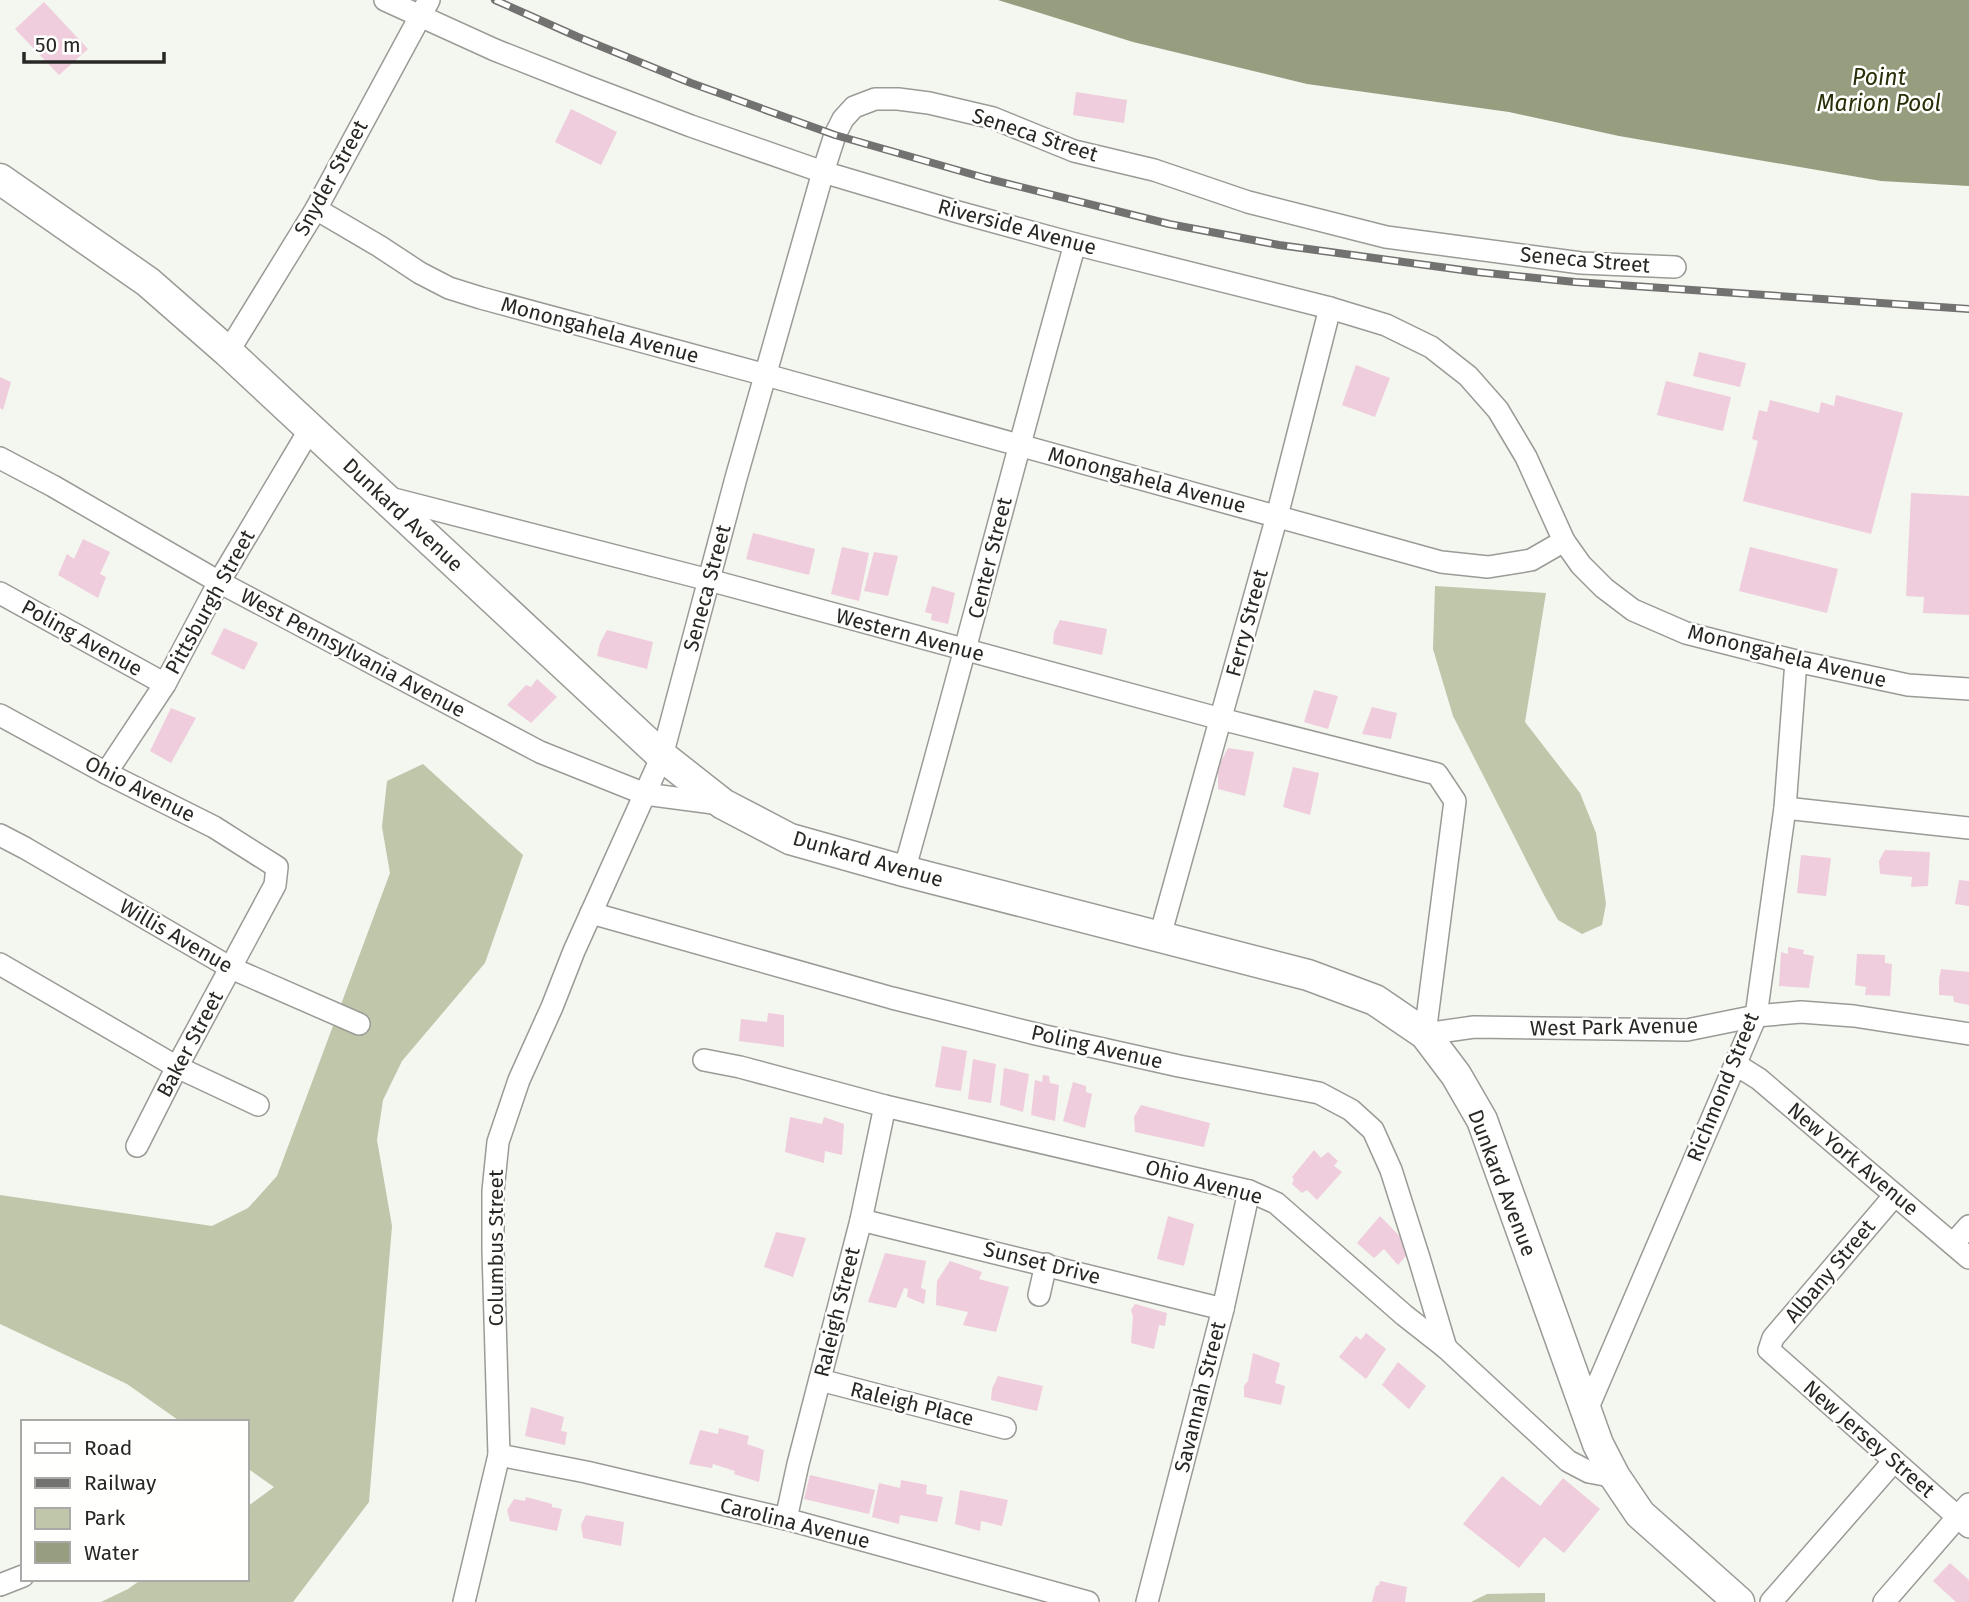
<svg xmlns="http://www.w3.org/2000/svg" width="1969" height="1602" viewBox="0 0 1969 1602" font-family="'Fira Sans',sans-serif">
  <rect width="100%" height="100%" fill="#f4f6f0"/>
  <g fill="#bfc6a9">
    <polygon points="1435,586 1546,593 1525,722 1580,793 1596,833 1606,904 1602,925 1582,934 1558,920 1544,895 1453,716 1433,649"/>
    <polygon points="423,764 523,855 485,963 402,1061 383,1100 377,1140 392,1226 369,1502 293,1602 101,1602 128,1589 142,1579 247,1579 247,1507 274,1487 247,1468 247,1422 181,1422 127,1384 0,1324 0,1195 212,1226 248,1208 277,1176 390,873 382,827 387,781"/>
    <polygon points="1545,1593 1545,1602 1471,1602 1487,1594"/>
  </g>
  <polygon fill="#979e80" points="998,0 1969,0 1969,186 1881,181 1619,136 1509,112 1307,84 1133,42"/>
  <g fill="#efcddc">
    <polygon points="44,2 88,49 59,75 15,29"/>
    <polygon points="1076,92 1127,100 1124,123 1073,115"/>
    <polygon points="571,109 617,132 601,165 555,142"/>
    <polygon points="1699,352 1746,363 1740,387 1693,376"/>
    <polygon points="1356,365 1390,378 1375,417 1342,405"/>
    <polygon points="0,377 11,382 3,410 0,408"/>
    <polygon points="1666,381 1731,397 1723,431 1657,415"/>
    <polygon points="1836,395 1903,413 1871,534 1743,501 1758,441 1752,439 1759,410 1767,412 1770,400 1819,413 1821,402 1834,406"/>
    <polygon points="1911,493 1969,496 1969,615 1923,613 1924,597 1906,596"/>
    <polygon points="753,533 815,549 809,575 746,559"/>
    <polygon points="83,539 110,552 100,574 106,577 98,598 58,575 67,554 74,559"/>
    <polygon points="842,547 869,553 859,601 831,594"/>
    <polygon points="1750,547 1838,569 1827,613 1739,591"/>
    <polygon points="874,552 898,556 888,596 864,591"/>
    <polygon points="932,586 955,593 948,624 931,620 932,614 925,612"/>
    <polygon points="1060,620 1107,629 1102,655 1053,644 1054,632"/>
    <polygon points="224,628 258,643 244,670 211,654"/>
    <polygon points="607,630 653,642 647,669 597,656 600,643"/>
    <polygon points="537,679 557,697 531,723 507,705 526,685 531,687"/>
    <polygon points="1314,690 1338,696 1328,729 1304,722"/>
    <polygon points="1372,707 1397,713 1391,739 1362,734"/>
    <polygon points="171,708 196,718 171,763 150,751"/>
    <polygon points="1228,748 1254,752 1245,796 1218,789 1218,767"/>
    <polygon points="1293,767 1319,773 1310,815 1283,807"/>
    <polygon points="1885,850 1930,852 1928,886 1911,887 1912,877 1880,874 1879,861"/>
    <polygon points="1801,855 1831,858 1826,896 1797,893"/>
    <polygon points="1959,880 1969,881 1969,906 1955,904"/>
    <polygon points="1788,947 1804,950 1803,954 1814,956 1809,988 1779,986 1781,952 1788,954"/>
    <polygon points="1857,954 1885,955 1885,963 1892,964 1890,996 1865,995 1866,987 1855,985"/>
    <polygon points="1941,969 1969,972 1969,1005 1954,1002 1953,996 1939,995 1939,980"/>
    <polygon points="768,1013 784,1015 784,1047 739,1041 741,1019 767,1022"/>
    <polygon points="942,1046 967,1051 961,1091 935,1087"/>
    <polygon points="973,1059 996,1064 991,1103 968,1099"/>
    <polygon points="1004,1068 1029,1074 1023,1112 1000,1105"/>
    <polygon points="1043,1075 1049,1076 1050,1083 1059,1085 1055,1121 1031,1115 1035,1080 1042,1082"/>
    <polygon points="1073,1082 1086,1086 1086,1092 1092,1094 1085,1128 1063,1121"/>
    <polygon points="1141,1105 1210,1123 1204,1147 1135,1132 1134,1117"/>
    <polygon points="790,1117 822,1124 824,1117 844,1124 842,1155 825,1151 824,1163 785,1152"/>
    <polygon points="1314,1150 1321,1158 1328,1152 1338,1161 1334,1166 1342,1172 1317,1200 1307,1190 1302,1193 1292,1184 1294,1179 1292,1177"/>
    <polygon points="1168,1216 1194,1224 1184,1266 1157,1259"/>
    <polygon points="1380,1216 1412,1249 1398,1265 1384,1249 1374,1258 1357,1243"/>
    <polygon points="776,1232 806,1238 793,1277 764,1267"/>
    <polygon points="885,1253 926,1261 921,1288 926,1290 924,1304 907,1297 908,1289 904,1288 896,1308 868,1302"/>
    <polygon points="950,1261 982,1272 979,1279 1009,1287 996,1332 963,1325 968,1312 936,1305 937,1281"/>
    <polygon points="1135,1304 1167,1313 1165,1326 1159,1325 1154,1349 1131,1343 1133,1316 1131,1310"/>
    <polygon points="1366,1333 1386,1349 1366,1379 1339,1357 1356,1336 1361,1340"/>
    <polygon points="1253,1353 1280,1363 1275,1383 1285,1386 1281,1405 1244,1397 1244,1386 1248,1381"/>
    <polygon points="1398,1362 1426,1386 1409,1409 1382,1385"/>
    <polygon points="998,1376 1043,1386 1037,1411 991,1400 992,1389"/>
    <polygon points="531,1407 564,1417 561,1431 567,1432 565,1445 525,1436"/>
    <polygon points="719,1428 749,1436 747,1444 764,1450 759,1482 734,1474 735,1471 713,1464 712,1468 689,1464 700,1430 718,1434"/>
    <polygon points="810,1475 875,1490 869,1514 804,1499"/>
    <polygon points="1502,1476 1540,1506 1563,1478 1600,1509 1564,1553 1544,1537 1519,1568 1463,1524"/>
    <polygon points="901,1480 927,1485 926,1494 943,1497 937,1522 900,1515 899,1524 872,1517 879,1483 900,1488"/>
    <polygon points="960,1490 1008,1500 1002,1526 981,1521 980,1531 955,1524"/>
    <polygon points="526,1497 552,1504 552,1507 562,1509 557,1531 510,1521 507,1510 514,1499 525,1501"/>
    <polygon points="586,1515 624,1522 621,1546 583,1538 581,1525"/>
    <polygon points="1950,1563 1969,1580 1969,1602 1956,1602 1933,1581"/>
    <polygon points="1380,1581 1407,1587 1405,1602 1372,1602 1376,1586 1379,1585"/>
  </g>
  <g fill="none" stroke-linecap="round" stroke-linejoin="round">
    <g stroke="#9a9b96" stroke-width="24">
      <g id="street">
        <polyline points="385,0 495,50 586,86 691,126 823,172 958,212 1075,244 1330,308 1386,325 1431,347 1468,376 1498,410 1526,457 1564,541 1581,565 1604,588 1633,610 1686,633 1796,661 1908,685 1969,689"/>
        <polyline points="316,209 379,246 420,273 449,288 481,298 766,375 1441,562 1488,567 1531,560 1564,541"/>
        <polyline points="228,352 316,209 429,0"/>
        <polyline points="0,458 53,486 219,582 540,752 645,794 721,804"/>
        <polyline points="386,497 709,580 1221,719 1437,774 1455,801 1425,1034 1474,1027 1687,1030 1756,1016 1801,1012 1854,1016 1969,1034"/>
        <polyline points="0,593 165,684"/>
        <polyline points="0,715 106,773 214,827 277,867 275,885 177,1067 137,1146"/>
        <polyline points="106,773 165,684 219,582 310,429"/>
        <polyline points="1785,808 1969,828"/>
        <polyline points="0,835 25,848 231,968 359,1024"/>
        <path d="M904 871C963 663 1016 453 1075 244"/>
        <polyline points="591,913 892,998 1036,1034 1179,1066 1319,1093 1351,1110 1373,1130 1391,1170 1419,1258 1446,1348"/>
        <polyline points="1160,936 1277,516 1330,308"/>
        <polyline points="0,964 177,1067 258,1105"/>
        <polyline points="704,1060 740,1067 885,1106 1249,1191 1276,1203 1404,1315 1446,1348 1568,1461 1589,1472 1615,1477"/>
        <polyline points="1735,1064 1759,1079 1969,1258"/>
        <polyline points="1895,1195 1773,1338 1769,1350 1969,1527"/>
        <polyline points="861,1220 1223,1309"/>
        <polyline points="1953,1244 1969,1226"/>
        <polyline points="1039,1295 1046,1264"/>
        <polyline points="820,1380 1005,1428"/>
        <polyline points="1586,1412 1756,1016 1785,808 1796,661"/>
        <polyline points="499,1455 586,1472 786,1519 1088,1602"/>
        <polyline points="786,1519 798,1464 861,1220 885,1106"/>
        <polyline points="0,1585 23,1576"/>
        <polyline points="464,1602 499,1455 493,1250 493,1191 498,1142 519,1080 552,1007 574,951 662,756 736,478 823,172 835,135 843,119 854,107 875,99 898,99 929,103 993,118 1074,151 1154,170 1248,202 1386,237 1581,263 1675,267"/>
        <polyline points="1147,1602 1223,1309 1249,1191"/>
        <polyline points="1771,1602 1894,1461"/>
        <polyline points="1884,1602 1969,1504"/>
      </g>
    </g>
    <g stroke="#9a9b96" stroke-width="33">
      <polyline id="secondary" points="0,179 148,282 228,352 662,756 723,804 790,839 904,871 1308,975 1375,1000 1425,1034 1456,1075 1482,1120 1598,1444 1615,1477 1640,1514 1739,1602"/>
    </g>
    <use href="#street" stroke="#fff" stroke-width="21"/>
    <use href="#secondary" stroke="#fff" stroke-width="30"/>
    <g stroke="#727370" stroke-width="8">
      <polyline id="rail" points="495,0 578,37 691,83 835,135 985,178 1169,224 1279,245 1477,272 1575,282 1969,309"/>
    </g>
    <use href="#rail" stroke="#fffffe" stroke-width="5" stroke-dasharray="16" stroke-linecap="butt"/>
  </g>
  <g text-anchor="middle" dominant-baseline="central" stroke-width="5" stroke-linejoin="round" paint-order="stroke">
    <g font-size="21" fill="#272826" stroke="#fffffe">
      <text transform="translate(1035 135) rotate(18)">Seneca Street</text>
      <text transform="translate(331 178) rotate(-61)">Snyder Street</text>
      <text transform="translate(1017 227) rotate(15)">Riverside Avenue</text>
      <text transform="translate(1585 260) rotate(5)">Seneca Street</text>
      <text transform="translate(600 330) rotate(15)">Monongahela Avenue</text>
      <text transform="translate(1147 480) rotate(15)">Monongahela Avenue</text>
      <text transform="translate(403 515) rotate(43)">Dunkard Avenue</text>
      <text transform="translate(990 558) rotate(-76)">Center Street</text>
      <text transform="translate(707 588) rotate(-75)">Seneca Street</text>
      <text transform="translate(210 602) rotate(-61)">Pittsburgh Street</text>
      <text transform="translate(1247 623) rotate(-75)">Ferry Street</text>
      <text transform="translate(910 635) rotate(15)">Western Avenue</text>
      <text transform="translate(82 638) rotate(29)">Poling Avenue</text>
      <text transform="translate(353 653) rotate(28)">West Pennsylvania Avenue</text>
      <text transform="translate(1787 656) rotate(14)">Monongahela Avenue</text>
      <text transform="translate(140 789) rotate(27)">Ohio Avenue</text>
      <text transform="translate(868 859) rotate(16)">Dunkard Avenue</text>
      <text transform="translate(176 936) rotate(30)">Willis Avenue</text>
      <text transform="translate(1614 1027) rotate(-1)">West Park Avenue</text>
      <text transform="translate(190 1044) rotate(-62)">Baker Street</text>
      <text transform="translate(1097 1047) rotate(13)">Poling Avenue</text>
      <text transform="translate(1723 1087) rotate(-68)">Richmond Street</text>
      <text transform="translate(1853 1159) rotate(40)">New York Avenue</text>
      <text transform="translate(1204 1182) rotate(15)">Ohio Avenue</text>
      <text transform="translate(1502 1183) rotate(69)">Dunkard Avenue</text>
      <text transform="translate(496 1248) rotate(-90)">Columbus Street</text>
      <text transform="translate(1042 1263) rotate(14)">Sunset Drive</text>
      <text transform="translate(1830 1271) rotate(-50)">Albany Street</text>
      <text transform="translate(837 1312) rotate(-76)">Raleigh Street</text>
      <text transform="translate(1200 1397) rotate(-76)">Savannah Street</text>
      <text transform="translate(912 1404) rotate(14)">Raleigh Place</text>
      <text transform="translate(1869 1439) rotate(41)">New Jersey Street</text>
      <text transform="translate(795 1523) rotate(14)">Carolina Avenue</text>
    </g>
    <g font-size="23" font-style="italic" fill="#282e07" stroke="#fffffe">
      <text x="1879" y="77">Point<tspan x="1879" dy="26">Marion Pool</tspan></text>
    </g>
  </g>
  <rect x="21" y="1420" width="228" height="161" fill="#fffffe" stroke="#a9a9a8" stroke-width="2"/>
  <rect x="35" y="1443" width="35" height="10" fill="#ffffff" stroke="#a9a9a8" stroke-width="2"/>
  <text x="84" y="1455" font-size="21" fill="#272826">Road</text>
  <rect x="35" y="1478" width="35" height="10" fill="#727370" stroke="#a9a9a8" stroke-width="2"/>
  <text x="84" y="1490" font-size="21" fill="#272826">Railway</text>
  <rect x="35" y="1508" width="35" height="21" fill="#bfc6a9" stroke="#a9a9a8" stroke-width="2"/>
  <text x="84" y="1525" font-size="21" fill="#272826">Park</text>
  <rect x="35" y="1542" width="35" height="21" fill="#979e80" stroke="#a9a9a8" stroke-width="2"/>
  <text x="84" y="1560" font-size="21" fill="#272826">Water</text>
  <path d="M24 52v10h140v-10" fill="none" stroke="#272826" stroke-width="3.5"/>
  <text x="35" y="52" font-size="21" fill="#272826" stroke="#fffffe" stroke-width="5" paint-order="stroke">50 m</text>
</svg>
